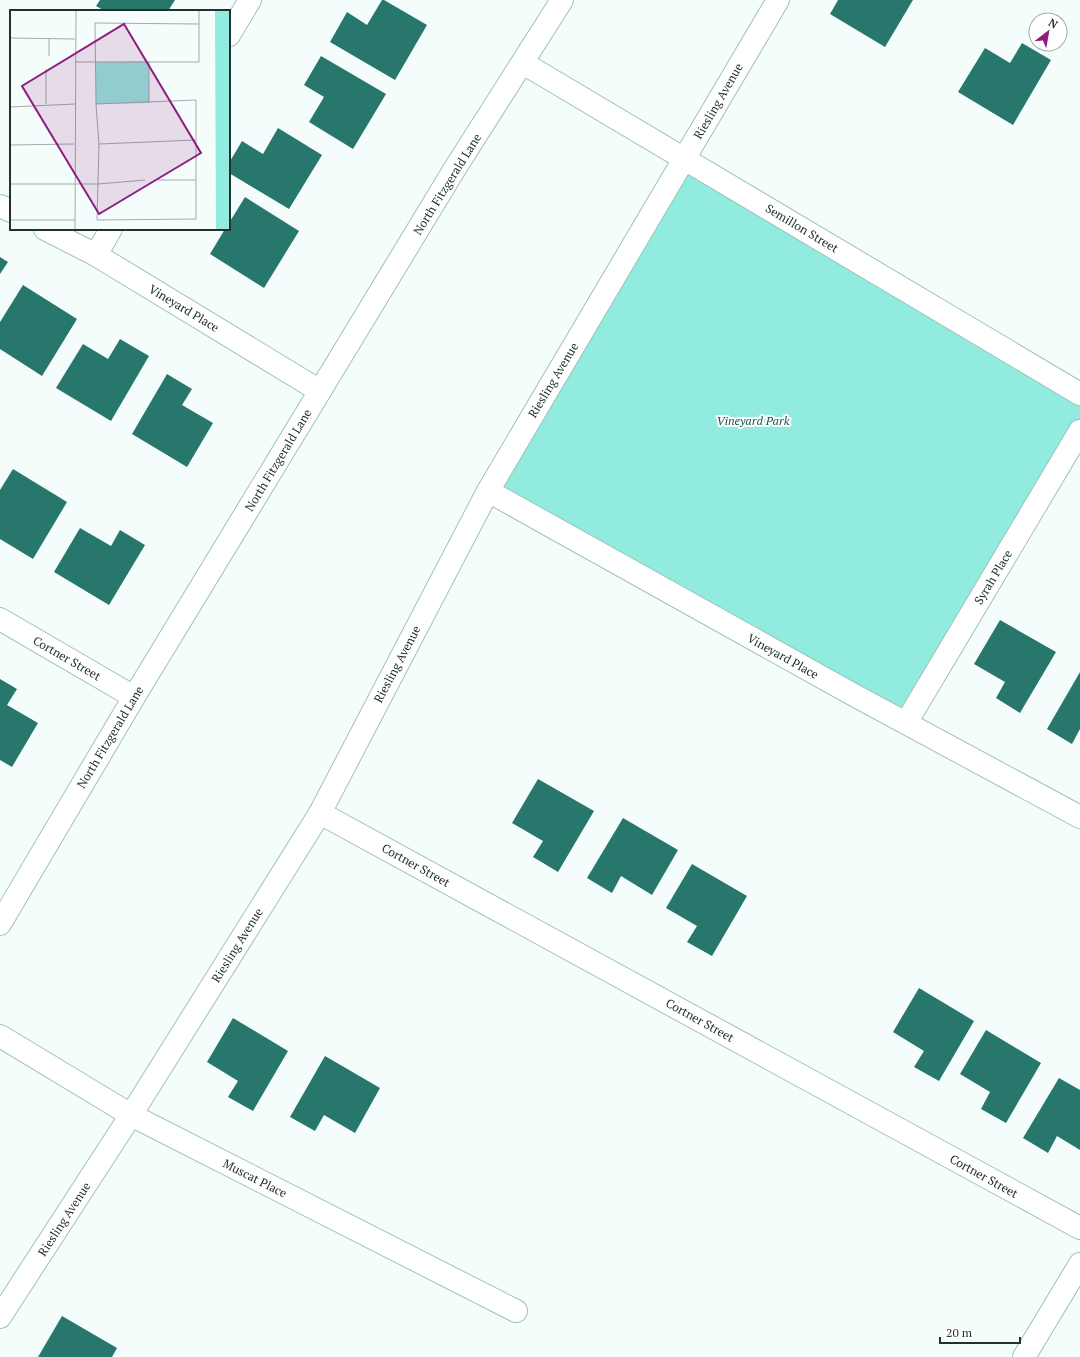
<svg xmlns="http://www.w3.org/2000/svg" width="1080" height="1357" viewBox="0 0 1080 1357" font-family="'PT Serif',serif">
  <rect width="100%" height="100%" fill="#f5fdfc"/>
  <polygon fill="#91ebde" points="685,158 1080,394 1080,431 906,723 488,491"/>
  <g fill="#27776d">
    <polygon points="100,0 175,0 168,11 105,11 96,6"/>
    <polygon points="382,0 384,0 427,25 395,80 330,42 347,12 367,25"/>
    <polygon points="838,0 913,0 885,47 830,14"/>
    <polygon points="1022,43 1051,60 1013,125 958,92 985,48 1010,63"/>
    <polygon points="321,56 386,94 353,149 309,122 324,97 304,85"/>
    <polygon points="278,128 322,155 289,209 229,173 229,163 242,141 263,154"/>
    <polygon points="245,197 299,231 264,288 210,254 225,229 229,229 229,223"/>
    <polygon points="0,257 8,262 0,274"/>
    <polygon points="23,285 77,319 42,376 0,349 0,322"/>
    <polygon points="120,339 149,356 111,421 56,388 83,344 108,359"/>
    <polygon points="167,374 192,389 182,405 213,423 187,467 132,434"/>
    <polygon points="13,469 67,502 33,559 0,539 0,490"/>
    <polygon points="80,528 111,546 120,530 145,545 109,605 54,572"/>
    <polygon points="1000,620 1056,652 1020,713 996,698 1005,682 974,664"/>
    <polygon points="1080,672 1080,729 1072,744 1047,729"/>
    <polygon points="0,679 17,689 7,705 38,723 12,767 0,760"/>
    <polygon points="538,779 594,811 558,872 533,857 543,841 512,823"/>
    <polygon points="623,818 678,850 652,895 621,876 612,893 587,878"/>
    <polygon points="692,864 747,896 712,956 687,942 697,926 666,908"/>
    <polygon points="919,988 974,1021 939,1081 914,1067 924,1051 893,1032"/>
    <polygon points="233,1018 288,1051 253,1111 228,1097 238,1081 207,1062"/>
    <polygon points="986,1030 1041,1063 1006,1123 981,1109 990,1092 960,1074"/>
    <polygon points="325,1056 380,1088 355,1133 324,1115 315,1131 290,1117"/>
    <polygon points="1059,1078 1080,1090 1080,1150 1057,1136 1048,1153 1023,1138"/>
    <polygon points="62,1316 117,1348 112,1357 38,1357"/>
  </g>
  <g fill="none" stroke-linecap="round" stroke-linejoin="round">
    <g stroke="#9bc4bd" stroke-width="24">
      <g id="minor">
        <polyline points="229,35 250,0"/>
        <polyline points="523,63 1080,394"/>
        <polyline points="0,206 11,211"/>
        <polyline points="45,229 96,255 320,391"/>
        <polyline points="96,255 111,229"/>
        <polyline points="488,491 852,694 1080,817"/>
        <polyline points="0,619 134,697"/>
        <polyline points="906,723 1080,431"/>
        <polyline points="320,813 1080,1228"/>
        <polyline points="0,924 134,697 320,391 454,170 562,0"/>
        <polyline points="0,1036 131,1115 516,1311"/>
        <polyline points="0,1317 131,1115 320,813 488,491 778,0"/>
        <polyline points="1024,1357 1080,1264"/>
      </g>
    </g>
    <use href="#minor" stroke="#fff" stroke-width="22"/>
  </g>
  <g text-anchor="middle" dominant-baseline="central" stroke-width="4" stroke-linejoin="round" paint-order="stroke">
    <g font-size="12" fill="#20312e" stroke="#fff">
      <text transform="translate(718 101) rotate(-60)">Riesling Avenue</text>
      <text transform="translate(447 184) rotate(-58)">North Fitzgerald Lane</text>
      <text transform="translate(802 228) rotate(31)">Semillon Street</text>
      <text transform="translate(184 308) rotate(31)">Vineyard Place</text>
      <text transform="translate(553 380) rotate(-59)">Riesling Avenue</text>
      <text transform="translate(278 460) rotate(-59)">North Fitzgerald Lane</text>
      <text transform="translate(993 577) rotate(-59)">Syrah Place</text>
      <text transform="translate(783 656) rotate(29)">Vineyard Place</text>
      <text transform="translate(67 658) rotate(30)">Cortner Street</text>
      <text transform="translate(397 664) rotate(-62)">Riesling Avenue</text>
      <text transform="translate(110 737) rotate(-59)">North Fitzgerald Lane</text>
      <text transform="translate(416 865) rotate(29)">Cortner Street</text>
      <text transform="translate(237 945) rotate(-58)">Riesling Avenue</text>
      <text transform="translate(700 1020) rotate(29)">Cortner Street</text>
      <text transform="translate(984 1176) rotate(29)">Cortner Street</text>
      <text transform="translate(255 1178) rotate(27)">Muscat Place</text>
      <text transform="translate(64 1219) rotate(-57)">Riesling Avenue</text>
    </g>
    <g font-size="12" font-style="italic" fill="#14554d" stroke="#fff">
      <text x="753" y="420">Vineyard Park</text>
    </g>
  </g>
  <g transform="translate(10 10)">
    <rect width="220" height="220" fill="#f5fdfc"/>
    <path d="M205 0H220V220H206ZM139 51V93L86 94V52Z" fill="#91ebde"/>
    <path fill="none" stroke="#a0abaa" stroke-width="1" d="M0 28 65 29M39 28V46M139 51V93M65 52H189V0M36 94V59M86 94 186 90V209L87 210 89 134 86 94 85 13 189 14M0 97 65 94M89 134 186 130M0 135 64 134M148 170H186M0 174H88L135 170M0 210H65M65 220 66 0"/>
    <path fill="#8d1c7f" fill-opacity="0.15" stroke="#8d1c7f" stroke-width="2" d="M114 14 191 143 89 204 12 76Z"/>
    <rect width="220" height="220" fill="none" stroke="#20312e" stroke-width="2"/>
  </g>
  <g transform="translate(1048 32) rotate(31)"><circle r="19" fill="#ffffff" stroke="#a6adab"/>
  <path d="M0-3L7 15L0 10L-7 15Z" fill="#8d1c7f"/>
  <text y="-6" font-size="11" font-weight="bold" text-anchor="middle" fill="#20312e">N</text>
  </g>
  <path d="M940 1337v6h80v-6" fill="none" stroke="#20312e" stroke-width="2"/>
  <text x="946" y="1337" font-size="12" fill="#20312e" stroke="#ffffff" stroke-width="3" paint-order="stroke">20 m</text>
</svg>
